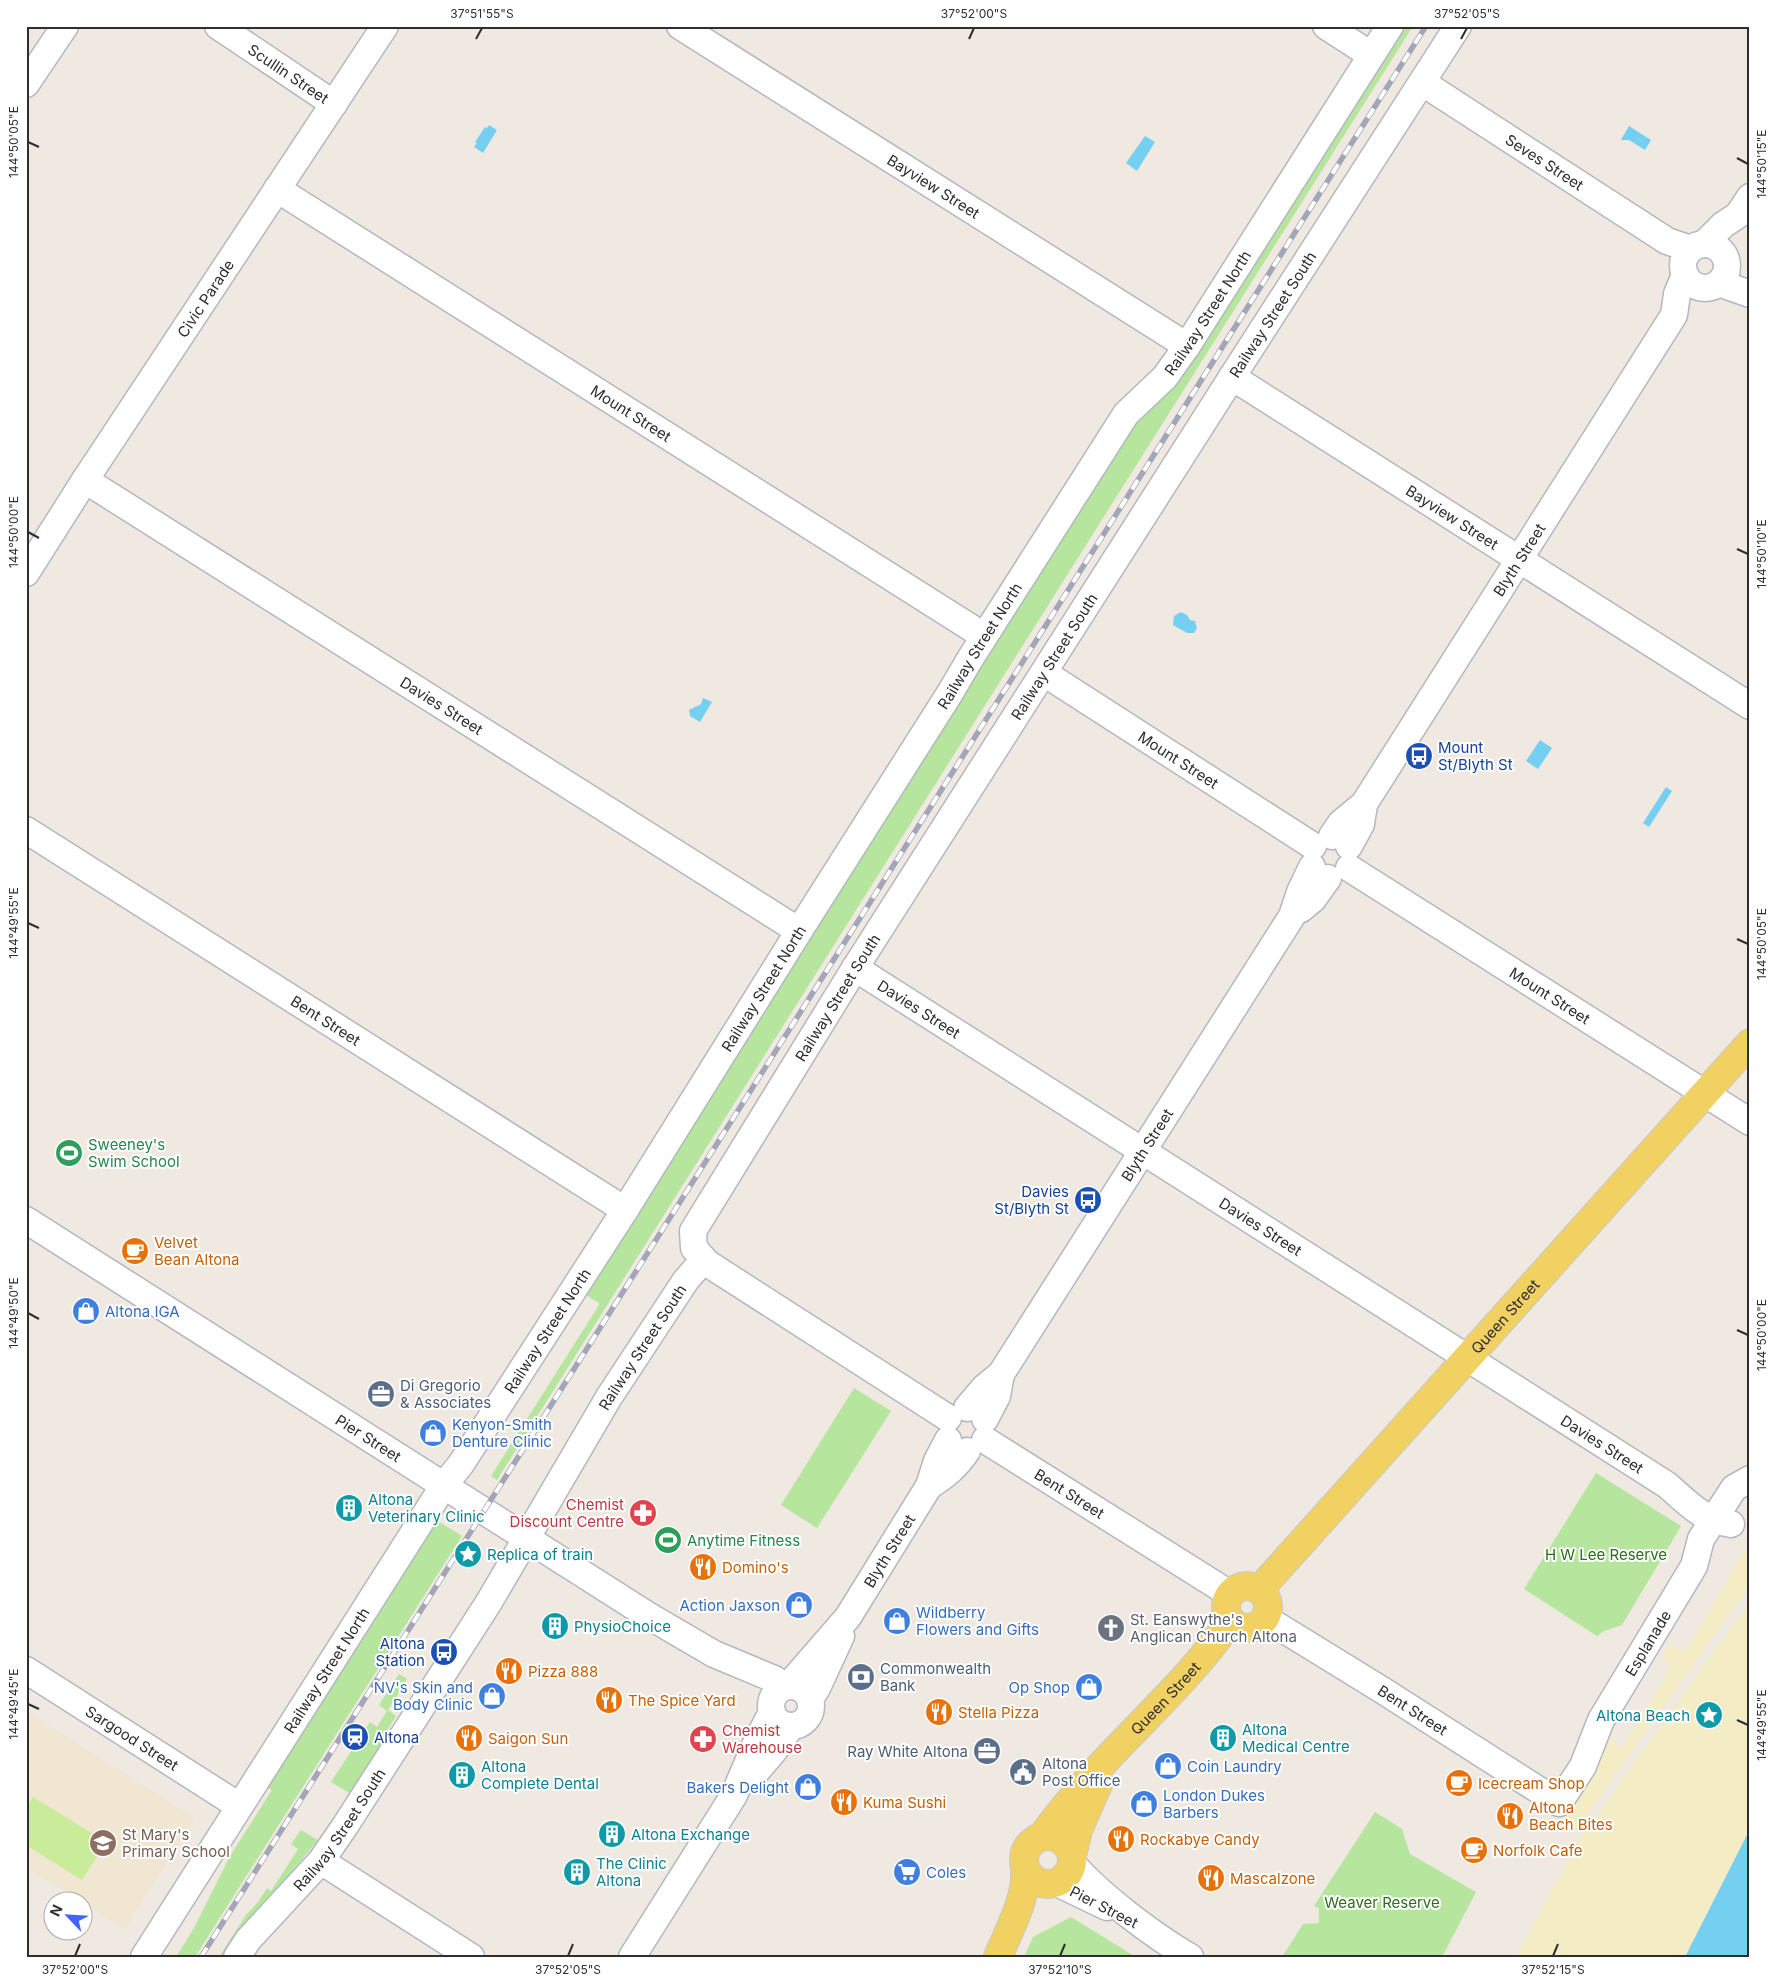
<svg xmlns="http://www.w3.org/2000/svg" width="1776" height="1983" viewBox="0 0 1776 1983" font-family="Inter,sans-serif">
  <rect width="100%" height="100%" fill="#efe9e1"/>
  <polygon fill="#f0e6d1" points="26,1711 195,1818 124,1930 83,1903 82,1900 78,1900 26,1867"/>
  <g fill="#b6e59e">
    <polygon points="1401,26 1413,26 497,1480 491,1476 599,1305 599,1303 581,1292 1116,445 1173,385"/>
    <polygon points="854,1388 891,1411 817,1528 781,1505"/>
    <polygon points="1596,1473 1681,1526 1622,1625 1604,1631 1597,1636 1524,1589"/>
    <polygon points="433,1518 462,1536 195,1957 176,1957 194,1928 230,1856 272,1790 265,1786"/>
    <polygon points="399,1674 407,1679 388,1710 396,1716 385,1734 389,1740 354,1796 331,1782 370,1722 377,1727 387,1711 379,1705"/>
    <polygon points="1375,1812 1402,1829 1410,1854 1476,1892 1442,1957 1282,1957 1303,1924 1319,1923 1319,1908 1314,1906"/>
    <polygon points="301,1830 318,1840 273,1894 225,1957 219,1957 246,1915 258,1902 267,1888 271,1891 298,1849 291,1844"/>
    <polygon points="1071,1917 1136,1957 1024,1957 1033,1937"/>
  </g>
  <g fill="#f3ecc5">
    <polygon points="1750,1541 1750,1585 1576,1830 1565,1816 1612,1738 1621,1749 1671,1668 1662,1655 1669,1644 1685,1652"/>
    <polygon points="1750,1601 1750,1829 1685,1957 1516,1957 1578,1842"/>
  </g>
  <polygon fill="#c9ec9a" points="33,1797 106,1842 82,1880 26,1845 26,1807"/>
  <g fill="#75cff0">
    <polygon points="489,125 497,130 483,153 474,147 477,143 475,142 485,127 487,128"/>
    <polygon points="1629,126 1651,140 1645,150 1629,140 1621,140"/>
    <polygon points="1145,136 1155,142 1137,171 1126,163"/>
    <polygon points="1181,612 1187,615 1190,620 1195,621 1197,628 1194,633 1187,633 1173,625 1174,616"/>
    <polygon points="703,698 712,702 700,722 690,716 689,710 701,704"/>
    <polygon points="1540,740 1552,748 1538,769 1526,761"/>
    <polygon points="1666,787 1672,791 1649,827 1643,823"/>
    <polygon points="1750,1829 1750,1957 1685,1957"/>
  </g>
  <g fill="none" stroke-linecap="round" stroke-linejoin="round">
    <g stroke="#b4b7c1" stroke-width="29">
      <g id="minor">
        <path id="s1" d="M218 26 334 104"/>
        <path id="s2" d="M680 26 1187 346"/>
        <polyline points="1326,26 1371,55"/>
        <path id="s3" d="M1423 83 1667 241 1691 249"/>
        <polyline points="26,84 65,26"/>
        <path id="s4" d="M277 189 984 636"/>
        <polyline points="1704,244 1723,225 1738,215 1750,197"/>
        <circle cx="1705" cy="266" r="22"/>
        <polyline points="1719,283 1750,294"/>
        <path id="s5" d="M1232 377 1750 706"/>
        <path id="s6" d="M85 480 799 931"/>
        <path id="s7" d="M26 573 85 480 385 26"/>
        <path id="s8" d="M1044 673 1313 846"/>
        <path id="s9" d="M26 830 625 1210"/>
        <path id="s10" d="M1332 836 1341 823 1364 804 1674 315 1677 294 1685 275"/>
        <polyline points="1349,846 1361,824 1364,804"/>
        <path id="s11" d="M1349 868 1750 1122"/>
        <polyline points="1301,909 1313,899 1328,878"/>
        <path id="s12" d="M855 968 1667 1485C1689 1504 1701 1519 1731 1524"/>
        <path id="s13" d="M26 1220 649 1616 714 1654 774 1679 785 1686"/>
        <path id="s14" d="M967 1408 985 1387 1001 1374 1292 916 1300 892 1312 867"/>
        <path id="s15" d="M948 1418 707 1263 694 1248 693 1231 855 968 1232 377 1458 26"/>
        <polyline points="985,1419 997,1396 1001,1374"/>
        <path id="s16" d="M985 1440 1230 1594"/>
        <path d="M929 1486C945 1476 956 1467 967 1451"/>
        <path id="s17" d="M1265 1618 1382 1690 1559 1803 1583 1766 1601 1720 1694 1566 1701 1539 1734 1488 1750 1479"/>
        <path id="s18" d="M26 1670 239 1806"/>
        <path id="s19" d="M789 1685 848 1617 929 1486 937 1461 948 1440"/>
        <circle cx="791" cy="1706" r="20"/>
        <polyline points="810,1699 817,1688 841,1636"/>
        <polyline points="749,1780 773,1752 791,1726"/>
        <polyline points="321,1861 471,1957"/>
        <path d="M1072 1863C1099 1895 1154 1936 1190 1957"/>
        <polyline points="1057,1883 1107,1907"/>
        <path id="s20" d="M144 1957 444 1485 461 1464 625 1210 799 931 950 693 970 659 1126 414 1165 377 1187 346 1390 26"/>
        <path id="s21" d="M237 1957 248 1940 321 1861 345 1826 489 1602 609 1397 686 1280 701 1263H707"/>
        <polyline points="632,1957 734,1795 757,1741 772,1712"/>
      </g>
    </g>
    <g stroke="#c9c9c9" stroke-width="30">
      <g id="major">
        <circle cx="1247" cy="1607" r="21"/>
        <path id="s22" d="M1259 1590 1750 1043"/>
        <circle cx="1048" cy="1860" r="24"/>
        <path id="s23" d="M1042 1836C1058 1815 1075 1794 1093 1774 1139 1723 1191 1678 1230 1621"/>
        <polyline points="1072,1856 1078,1830 1099,1782"/>
        <path d="M998 1957C1009 1929 1027 1900 1025 1869"/>
      </g>
    </g>
    <use href="#minor" stroke="#fff" stroke-width="26"/>
    <use href="#major" stroke="#f2d163" stroke-width="28"/>
    <g stroke="#a3a6b8" stroke-width="5.5">
      <polyline id="rail" points="201,1957 1426,26"/>
    </g>
    <use href="#rail" stroke="#fff" stroke-width="4" stroke-dasharray="11" stroke-linecap="butt"/>
  </g>
  <path fill="none" stroke="#2e2e2e" stroke-width="2" d="M476 39 482 28M969 39 974 28M1461 39 1467 28M28 142 39 147M1737 158 1748 164M28 532 39 538M1737 549 1748 554M28 923 39 928M1737 939 1748 944M28 1313 39 1319M1737 1330 1748 1335M28 1704 39 1709M1737 1720 1748 1725M75 1956 80 1944M568 1956 573 1944M1060 1956 1065 1944M1553 1956 1558 1944"/>
  <defs>
    <g id="bus-disc" transform="scale(1.4375)"><circle r="9.5" fill="#1a4fb4" stroke="#fff"/><path d="M-5-6H5V4H4V6H2V4H-2V6H-4V4H-5ZM-3.5-4V0h7V-4ZM-3.5 1.2v1.5H-2V1.2ZM2 1.2v1.5H3.5V1.2Z" fill="#fff"/></g>
    <g id="stadium-disc" transform="scale(1.4375)"><circle r="9.5" fill="#2e9e5b" stroke="#fff"/><path d="M0-5a6.5 5 0 1 0 0 10a6.5 5 0 1 0 0-10ZM-3.5-1.8h7v3.6h-7Z" fill="#fff"/></g>
    <g id="cafe-disc" transform="scale(1.4375)"><circle r="9.5" fill="#e8710a" stroke="#fff"/><path d="M-5.5-4.5H6V0H3Q3 3.5 0 3.5H-2.5Q-5.5 3.5-5.5 0ZM3-3.2v2h1.7v-2ZM-6 4.5H4V6H-6Z" fill="#fff"/></g>
    <g id="shop-disc" transform="scale(1.4375)"><circle r="9.5" fill="#3f7fe0" stroke="#fff"/><path d="M-5-2.5h2.3a2.7 3.5 0 0 1 5.4 0H5L5.5 6h-11ZM-1.5-2.5h3a1.5 2.3 0 0 0-3 0Z" fill="#fff"/></g>
    <g id="office-disc" transform="scale(1.4375)"><circle r="9.5" fill="#5c6f8a" stroke="#fff"/><path d="M-6-3h4V-5.5h4V-3h4V5H-6ZM-1-4.5V-3h2v-1.5ZM-6 0V1H6V0Z" fill="#fff"/></g>
    <g id="building-disc" transform="scale(1.4375)"><circle r="9.5" fill="#0f9aa8" stroke="#fff"/><path d="M-4-6H4V6H1V3H-1V6H-4ZM-2.5-4.3h1.7v1.8h-1.7ZM.8-4.3h1.7v1.8H.8ZM-2.5-1h1.7V.8h-1.7ZM.8-1h1.7V.8H.8Z" fill="#fff"/></g>
    <g id="pharmacy-disc" transform="scale(1.4375)"><circle r="9.5" fill="#e0444e" stroke="#fff"/><path d="M-2-6h4v4h4v4h-4v4h-4v-4h-4v-4h4Z" fill="#fff"/></g>
    <g id="sight-disc" transform="scale(1.4375)"><circle r="9.5" fill="#0f9aa8" stroke="#fff"/><path d="M0-6L1.8-2.2L6-1.7L2.9 1.2L3.7 5.4L0 3.3L-3.7 5.4L-2.9 1.2L-6-1.7L-1.8-2.2Z" fill="#fff"/></g>
    <g id="restaurant-disc" transform="scale(1.4375)"><circle r="9.5" fill="#e8710a" stroke="#fff"/><path d="M-5-6h1v4h1v-4h1v4h1v-4h1v5L-1.5 .5V6h-2V.5L-5-1ZM5-6V6H3V1.5H1.5Q1.5-4 5-6Z" fill="#fff"/></g>
    <g id="church-disc" transform="scale(1.4375)"><circle r="9.5" fill="#6b7280" stroke="#fff"/><path d="M-1.2-6h2.4v3.5h3.3v2.4h-3.3V6h-2.4V-.1h-3.3v-2.4h3.3Z" fill="#fff"/></g>
    <g id="bank-disc" transform="scale(1.4375)"><circle r="9.5" fill="#5c6f8a" stroke="#fff"/><path d="M-6-4H6V4H-6ZM0-2.3a2.3 2.3 0 1 0 0 4.6a2.3 2.3 0 1 0 0-4.6Z" fill="#fff"/></g>
    <g id="station-disc" transform="scale(1.4375)"><circle r="9.5" fill="#1a4fb4" stroke="#fff"/><path d="M-3-6H3Q5-6 5-4V2Q5 4 3 4L4.5 6H3L1.5 4h-3L-3 6H-4.5L-3 4Q-5 4-5 2V-4Q-5-6-3-6ZM-3.5-4v3h7v-3ZM-3.5 1v1.5H-2V1ZM2 1v1.5H3.5V1Z" fill="#fff"/></g>
    <g id="civic-disc" transform="scale(1.4375)"><circle r="9.5" fill="#5c6f8a" stroke="#fff"/><path d="M-.6-6.5H3V-4.5H.6V-3L4-1V1h2V6H-6V1h2V-1L-.6-3ZM-1.2 2.5V6h2.4V2.5Z" fill="#fff"/></g>
    <g id="school-disc" transform="scale(1.4375)"><circle r="9.5" fill="#8d6e63" stroke="#fff"/><path d="M0-5L7-2L0 1L-7-2ZM-4 1L0 2.5L4 1V4Q0 6-4 4Z" fill="#fff"/></g>
    <g id="supermarket-disc" transform="scale(1.4375)"><circle r="9.5" fill="#3f7fe0" stroke="#fff"/><path d="M-6-5.5h2.5l.6 2H6L4.5 2H-2.5L-4.4-4H-6ZM-1.5 3.2a1.3 1.3 0 1 0 .1 0ZM3 3.2a1.3 1.3 0 1 0 .1 0Z" fill="#fff"/></g>
  </defs>
  <g fill-rule="evenodd">
    <use href="#bus-disc" x="1419" y="756"/>
    <use href="#stadium-disc" x="69" y="1153"/>
    <use href="#bus-disc" x="1088" y="1200"/>
    <use href="#cafe-disc" x="135" y="1251"/>
    <use href="#shop-disc" x="86" y="1311"/>
    <use href="#office-disc" x="381" y="1394"/>
    <use href="#shop-disc" x="433" y="1433"/>
    <use href="#building-disc" x="349" y="1508"/>
    <use href="#pharmacy-disc" x="643" y="1513"/>
    <use href="#stadium-disc" x="668" y="1540"/>
    <use href="#sight-disc" x="468" y="1554"/>
    <use href="#restaurant-disc" x="703" y="1567"/>
    <use href="#shop-disc" x="799" y="1605"/>
    <use href="#shop-disc" x="897" y="1621"/>
    <use href="#building-disc" x="555" y="1626"/>
    <use href="#church-disc" x="1111" y="1628"/>
    <use href="#bus-disc" x="444" y="1652"/>
    <use href="#restaurant-disc" x="509" y="1671"/>
    <use href="#bank-disc" x="861" y="1677"/>
    <use href="#shop-disc" x="1089" y="1687"/>
    <use href="#shop-disc" x="492" y="1696"/>
    <use href="#restaurant-disc" x="609" y="1700"/>
    <use href="#restaurant-disc" x="939" y="1712"/>
    <use href="#sight-disc" x="1709" y="1715"/>
    <use href="#station-disc" x="355" y="1737"/>
    <use href="#restaurant-disc" x="469" y="1738"/>
    <use href="#building-disc" x="1223" y="1738"/>
    <use href="#pharmacy-disc" x="703" y="1739"/>
    <use href="#office-disc" x="987" y="1751"/>
    <use href="#shop-disc" x="1168" y="1766"/>
    <use href="#civic-disc" x="1023" y="1772"/>
    <use href="#building-disc" x="462" y="1775"/>
    <use href="#cafe-disc" x="1459" y="1783"/>
    <use href="#shop-disc" x="808" y="1787"/>
    <use href="#restaurant-disc" x="844" y="1802"/>
    <use href="#shop-disc" x="1144" y="1804"/>
    <use href="#restaurant-disc" x="1510" y="1816"/>
    <use href="#building-disc" x="612" y="1834"/>
    <use href="#restaurant-disc" x="1121" y="1839"/>
    <use href="#school-disc" x="103" y="1843"/>
    <use href="#cafe-disc" x="1474" y="1850"/>
    <use href="#building-disc" x="577" y="1872"/>
    <use href="#supermarket-disc" x="907" y="1872"/>
    <use href="#restaurant-disc" x="1211" y="1878"/>
  </g>
  <g text-anchor="middle" dominant-baseline="central" stroke-width="4" stroke-linejoin="round" paint-order="stroke">
    <g font-size="15" fill="#2e2e2e" stroke="#fff">
      <text stroke="none"><textPath href="#s1" startOffset="85">Scullin Street</textPath></text>
      <text stroke="none"><textPath href="#s3" startOffset="145">Seves Street</textPath></text>
      <text stroke="none"><textPath href="#s2" startOffset="300">Bayview Street</textPath></text>
      <text stroke="none"><textPath href="#s7" startOffset="328">Civic Parade</textPath></text>
      <text stroke="none"><textPath href="#s20" startOffset="1960">Railway Street North</textPath></text>
      <text stroke="none"><textPath href="#s15" startOffset="1408">Railway Street South</textPath></text>
      <text stroke="none"><textPath href="#s4" startOffset="419">Mount Street</textPath></text>
      <text stroke="none"><textPath href="#s5" startOffset="261">Bayview Street</textPath></text>
      <text stroke="none"><textPath href="#s10" startOffset="335">Blyth Street</textPath></text>
      <text stroke="none"><textPath href="#s20" startOffset="1555">Railway Street North</textPath></text>
      <text stroke="none"><textPath href="#s15" startOffset="1002">Railway Street South</textPath></text>
      <text stroke="none"><textPath href="#s6" startOffset="422">Davies Street</textPath></text>
      <text stroke="none"><textPath href="#s8" startOffset="160">Mount Street</textPath></text>
      <text stroke="none"><textPath href="#s20" startOffset="1150">Railway Street North</textPath></text>
      <text stroke="none"><textPath href="#s11" startOffset="238">Mount Street</textPath></text>
      <text stroke="none"><textPath href="#s15" startOffset="598">Railway Street South</textPath></text>
      <text stroke="none"><textPath href="#s12" startOffset="76">Davies Street</textPath></text>
      <text stroke="none"><textPath href="#s9" startOffset="355">Bent Street</textPath></text>
      <text stroke="none"><textPath href="#s14" startOffset="320">Blyth Street</textPath></text>
      <text stroke="none"><textPath href="#s12" startOffset="481">Davies Street</textPath></text>
      <text stroke="none"><textPath href="#s22" startOffset="368">Queen Street</textPath></text>
      <text stroke="none"><textPath href="#s20" startOffset="745">Railway Street North</textPath></text>
      <text stroke="none"><textPath href="#s21" startOffset="734">Railway Street South</textPath></text>
      <text stroke="none"><textPath href="#s13" startOffset="406">Pier Street</textPath></text>
      <text stroke="none"><textPath href="#s12" startOffset="886">Davies Street</textPath></text>
      <text stroke="none"><textPath href="#s16" startOffset="100">Bent Street</textPath></text>
      <text stroke="none"><textPath href="#s19" startOffset="168">Blyth Street</textPath></text>
      <text stroke="none"><textPath href="#s17" startOffset="531">Esplanade</textPath></text>
      <text stroke="none"><textPath href="#s20" startOffset="340">Railway Street North</textPath></text>
      <text stroke="none"><textPath href="#s23" startOffset="185">Queen Street</textPath></text>
      <text stroke="none"><textPath href="#s17" startOffset="174">Bent Street</textPath></text>
      <text stroke="none"><textPath href="#s18" startOffset="126">Sargood Street</textPath></text>
      <text stroke="none"><textPath href="#s21" startOffset="164">Railway Street South</textPath></text>
      <text transform="translate(1104 1907) rotate(27)">Pier Street</text>
    </g>
    <g font-size="15" fill="#164399" stroke="#fff" text-anchor="start">
      <text x="1438" y="747">Mount<tspan x="1438" dy="17">St/Blyth St</tspan></text>
      <text x="1069" y="1191" text-anchor="end">Davies<tspan x="1069" dy="17">St/Blyth St</tspan></text>
      <text x="425" y="1643" text-anchor="end">Altona<tspan x="425" dy="17">Station</tspan></text>
      <text x="374" y="1737">Altona</text>
    </g>
    <g font-size="15" fill="#27864d" stroke="#fff" text-anchor="start">
      <text x="88" y="1144">Sweeney's<tspan x="88" dy="17">Swim School</tspan></text>
      <text x="687" y="1540">Anytime Fitness</text>
    </g>
    <g font-size="15" fill="#c56008" stroke="#fff" text-anchor="start">
      <text x="154" y="1242">Velvet<tspan x="154" dy="17">Bean Altona</tspan></text>
      <text x="722" y="1567">Domino's</text>
      <text x="528" y="1671">Pizza 888</text>
      <text x="628" y="1700">The Spice Yard</text>
      <text x="958" y="1712">Stella Pizza</text>
      <text x="488" y="1738">Saigon Sun</text>
      <text x="1478" y="1783">Icecream Shop</text>
      <text x="863" y="1802">Kuma Sushi</text>
      <text x="1529" y="1807">Altona<tspan x="1529" dy="17">Beach Bites</tspan></text>
      <text x="1140" y="1839">Rockabye Candy</text>
      <text x="1493" y="1850">Norfolk Cafe</text>
      <text x="1230" y="1878">Mascalzone</text>
    </g>
    <g font-size="15" fill="#366cbe" stroke="#fff" text-anchor="start">
      <text x="105" y="1311">Altona IGA</text>
      <text x="452" y="1424">Kenyon-Smith<tspan x="452" dy="17">Denture Clinic</tspan></text>
      <text x="780" y="1605" text-anchor="end">Action Jaxson</text>
      <text x="916" y="1612">Wildberry<tspan x="916" dy="17">Flowers and Gifts</tspan></text>
      <text x="473" y="1687" text-anchor="end">NV's Skin and<tspan x="473" dy="17">Body Clinic</tspan></text>
      <text x="1070" y="1687" text-anchor="end">Op Shop</text>
      <text x="1187" y="1766">Coin Laundry</text>
      <text x="789" y="1787" text-anchor="end">Bakers Delight</text>
      <text x="1163" y="1795">London Dukes<tspan x="1163" dy="17">Barbers</tspan></text>
      <text x="926" y="1872">Coles</text>
    </g>
    <g font-size="15" fill="#4e5e75" stroke="#fff" text-anchor="start">
      <text x="400" y="1385">Di Gregorio<tspan x="400" dy="17">&amp; Associates</tspan></text>
      <text x="880" y="1668">Commonwealth<tspan x="880" dy="17">Bank</tspan></text>
      <text x="968" y="1751" text-anchor="end">Ray White Altona</text>
      <text x="1042" y="1763">Altona<tspan x="1042" dy="17">Post Office</tspan></text>
    </g>
    <g font-size="15" fill="#0d838f" stroke="#fff" text-anchor="start">
      <text x="368" y="1499">Altona<tspan x="368" dy="17">Veterinary Clinic</tspan></text>
      <text x="487" y="1554">Replica of train</text>
      <text x="574" y="1626">PhysioChoice</text>
      <text x="1690" y="1715" text-anchor="end">Altona Beach</text>
      <text x="1242" y="1729">Altona<tspan x="1242" dy="17">Medical Centre</tspan></text>
      <text x="481" y="1766">Altona<tspan x="481" dy="17">Complete Dental</tspan></text>
      <text x="631" y="1834">Altona Exchange</text>
      <text x="596" y="1863">The Clinic<tspan x="596" dy="17">Altona</tspan></text>
    </g>
    <g font-size="15" fill="#be3a42" stroke="#fff" text-anchor="end">
      <text x="624" y="1504">Chemist<tspan x="624" dy="17">Discount Centre</tspan></text>
      <text x="722" y="1730" text-anchor="start">Chemist<tspan x="722" dy="17">Warehouse</tspan></text>
    </g>
    <g font-size="15" fill="#2c6e1b" stroke="#fff">
      <text x="1606" y="1554">H W Lee Reserve</text>
      <text x="1382" y="1902">Weaver Reserve</text>
    </g>
    <g font-size="15" fill="#5b616d" stroke="#fff" text-anchor="start">
      <text x="1130" y="1619">St. Eanswythe's<tspan x="1130" dy="17">Anglican Church Altona</tspan></text>
    </g>
    <g font-size="15" fill="#785e54" stroke="#fff" text-anchor="start">
      <text x="122" y="1834">St Mary's<tspan x="122" dy="17">Primary School</tspan></text>
    </g>
  </g>
  <rect width="1776" height="1983" fill="none" stroke="#ffffff" stroke-width="55"/>
  <g transform="translate(68 1916) rotate(295)"><circle r="24" fill="#ffffff" stroke="#ababab"/>
  <path d="M0-4L9 19L0 12L-9 19Z" fill="#4264fb"/>
  <text y="-8" font-size="14" font-weight="bold" text-anchor="middle" fill="#2e2e2e">N</text>
  </g>
  <rect x="28" y="28" width="1720" height="1928" fill="none" stroke="#2e2e2e" stroke-width="2"/>
  <g font-size="12" text-anchor="middle" fill="#2e2e2e">
    <text x="482" y="18">37°51'55"S</text>
    <text x="974" y="18">37°52'00"S</text>
    <text x="1467" y="18">37°52'05"S</text>
    <text transform="translate(14 142) rotate(-90)" y="4">144°50'05"E</text>
    <text transform="translate(1762 164) rotate(-90)" y="4">144°50'15"E</text>
    <text transform="translate(14 532) rotate(-90)" y="4">144°50'00"E</text>
    <text transform="translate(1762 554) rotate(-90)" y="4">144°50'10"E</text>
    <text transform="translate(14 923) rotate(-90)" y="4">144°49'55"E</text>
    <text transform="translate(1762 944) rotate(-90)" y="4">144°50'05"E</text>
    <text transform="translate(14 1313) rotate(-90)" y="4">144°49'50"E</text>
    <text transform="translate(1762 1335) rotate(-90)" y="4">144°50'00"E</text>
    <text transform="translate(14 1704) rotate(-90)" y="4">144°49'45"E</text>
    <text transform="translate(1762 1725) rotate(-90)" y="4">144°49'55"E</text>
    <text x="75" y="1974">37°52'00"S</text>
    <text x="568" y="1974">37°52'05"S</text>
    <text x="1060" y="1974">37°52'10"S</text>
    <text x="1553" y="1974">37°52'15"S</text>
  </g>
</svg>
